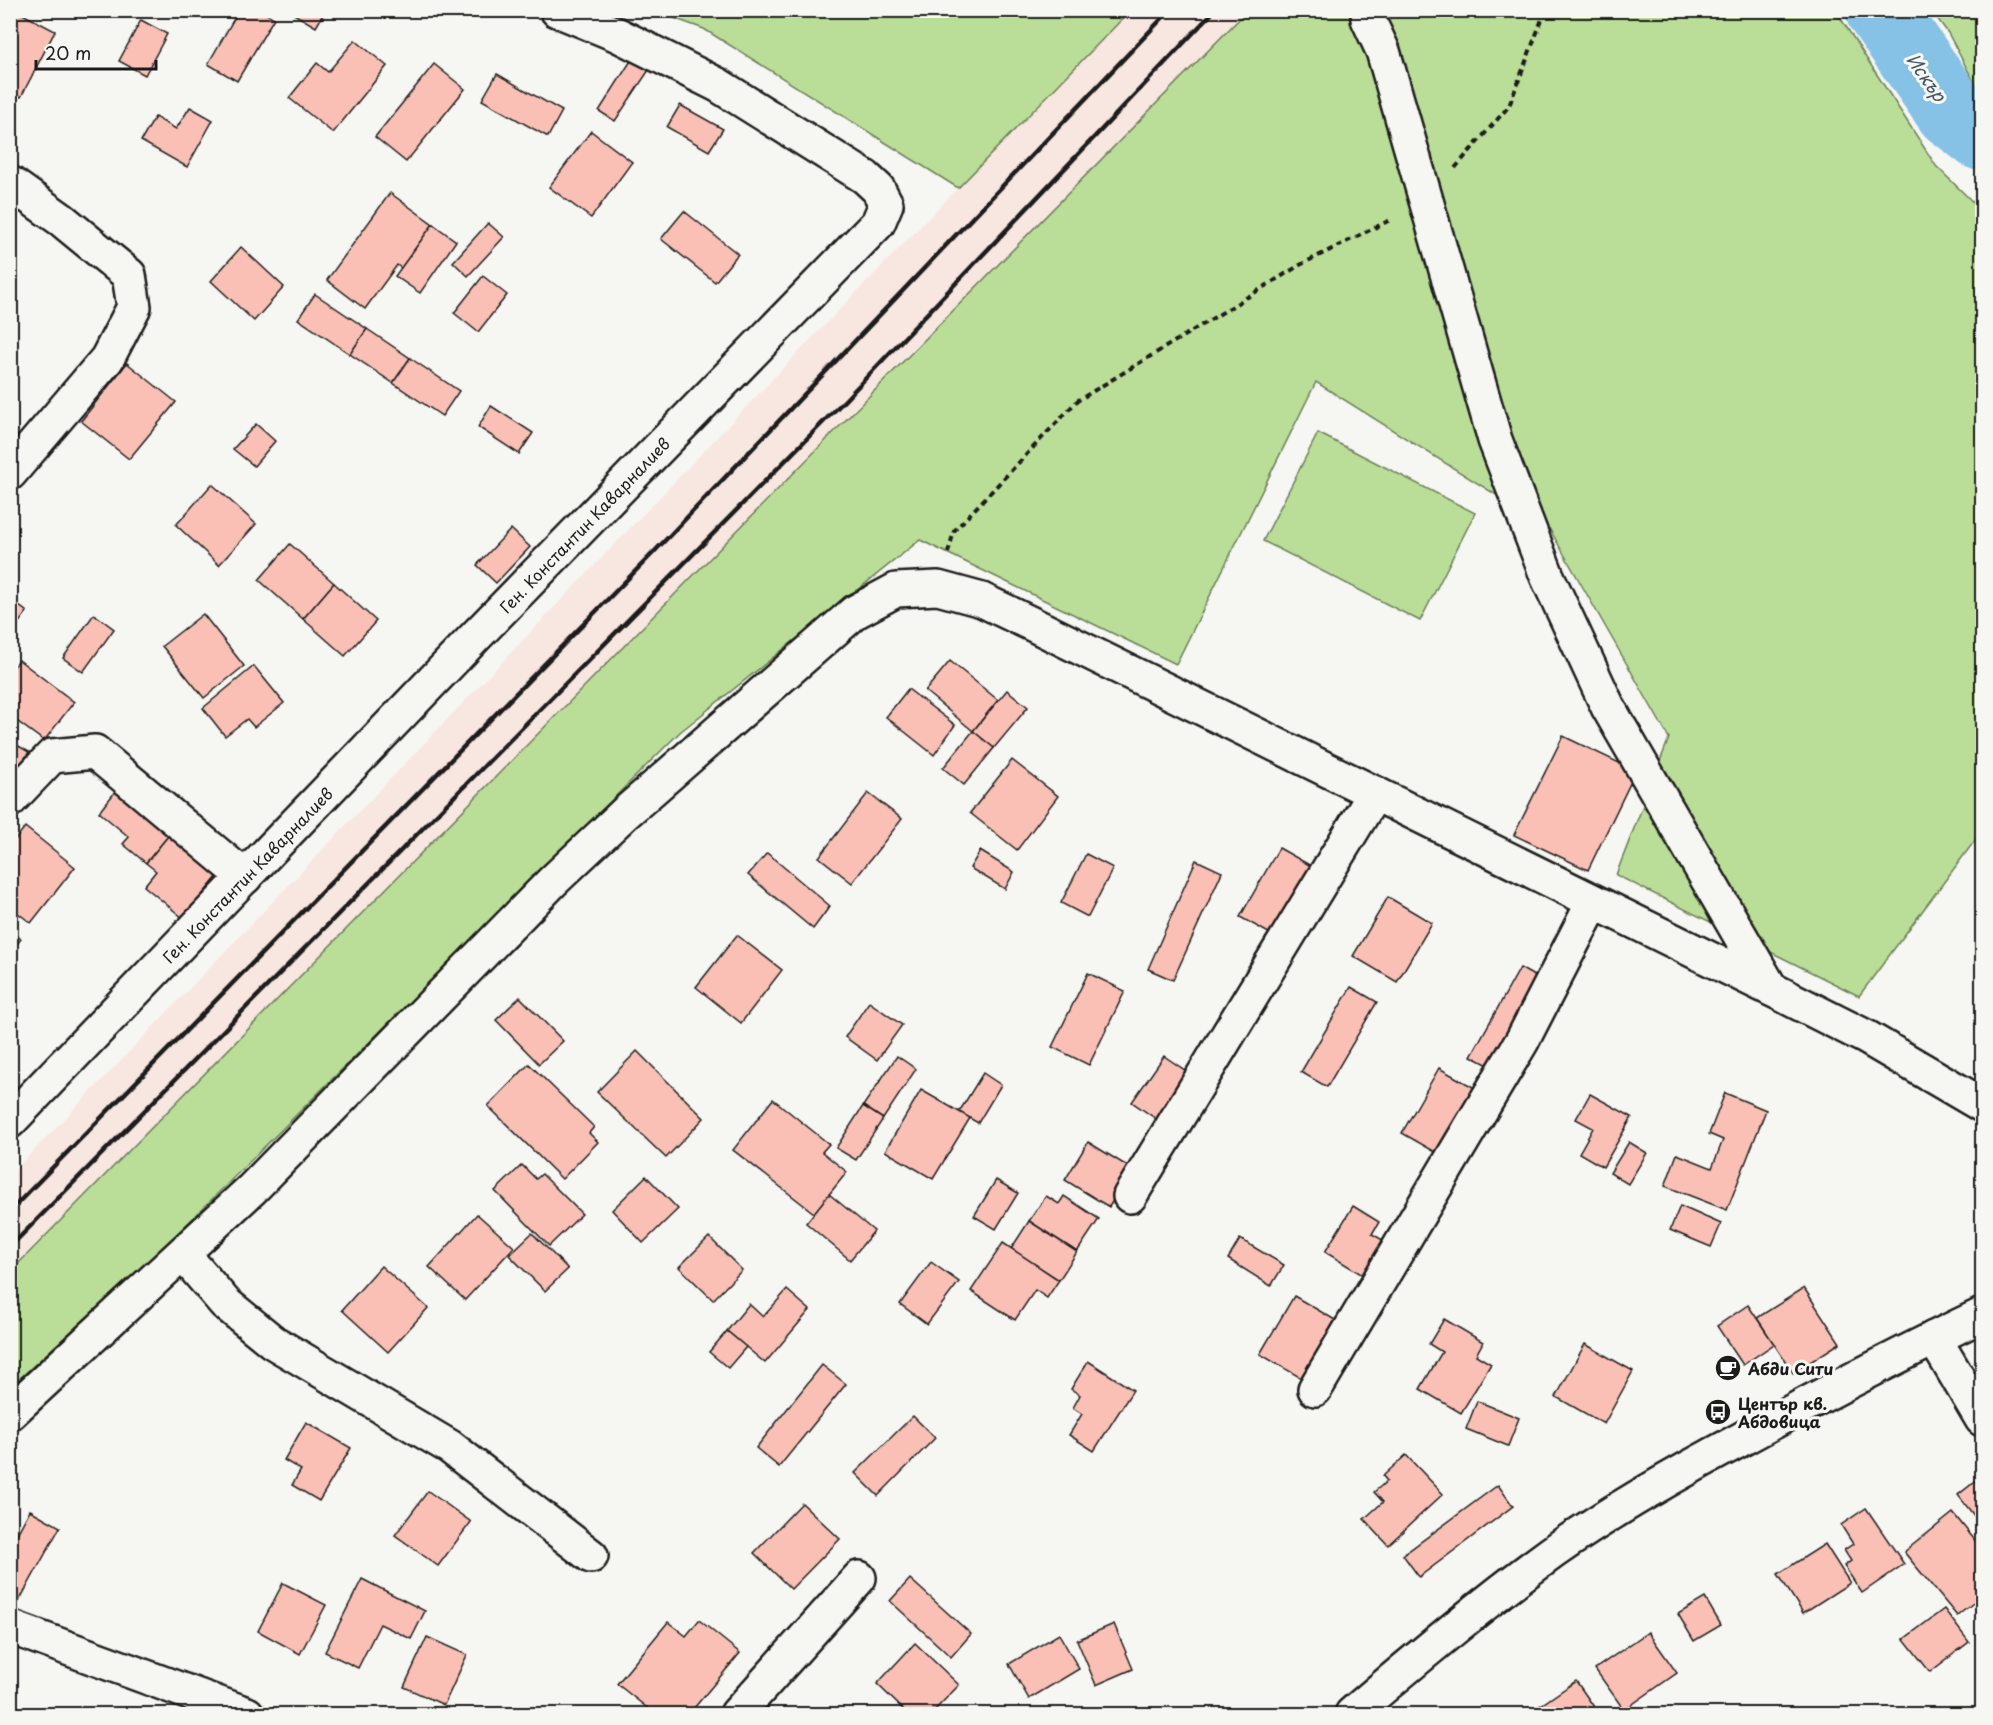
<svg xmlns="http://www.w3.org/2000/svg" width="1993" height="1725" viewBox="0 0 1993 1725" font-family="'Playpen Sans',sans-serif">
  <rect width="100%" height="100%" fill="#f6f6f2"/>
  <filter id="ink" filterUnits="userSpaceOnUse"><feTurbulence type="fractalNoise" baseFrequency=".0167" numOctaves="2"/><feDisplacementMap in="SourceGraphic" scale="12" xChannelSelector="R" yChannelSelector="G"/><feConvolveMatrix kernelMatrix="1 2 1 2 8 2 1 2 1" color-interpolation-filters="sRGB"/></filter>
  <g filter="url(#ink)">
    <polygon fill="#f8e6e0" points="1130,11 1247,11 11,1271 11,1174 109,1073 814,336"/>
    <g fill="#bade98" stroke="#6b7d5a" stroke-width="1.5">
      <polygon points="654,11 1130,11 958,188 704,29"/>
      <polygon points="1247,11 1836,11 1936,166 1982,211 1982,831 1859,996 1616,875 1669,738 1549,528 1316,382 1176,664 920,540 680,732 165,1246 11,1386 11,1271"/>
      <polygon points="1932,11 1982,11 1982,97 1948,33"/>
      <polygon points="1318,433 1475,513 1420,621 1263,541"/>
    </g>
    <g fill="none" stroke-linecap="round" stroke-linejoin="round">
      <polyline stroke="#86c2e6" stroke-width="72" points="1881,10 1951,111 1982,135"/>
    </g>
    <g fill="#fbc0b5" stroke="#1c1c1c" stroke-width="1.5">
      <polygon points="10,10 15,10 55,31 21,97 10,92"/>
      <polygon points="239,10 260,10 274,18 237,81 208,64"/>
      <polygon points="287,10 326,10 316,27"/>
      <polygon points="141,20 167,34 145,75 119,61"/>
      <polygon points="355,40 387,66 333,133 289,98 317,63 328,72"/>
      <polygon points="632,59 649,70 615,121 599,111"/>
      <polygon points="434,64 465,89 406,162 375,137"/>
      <polygon points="497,74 562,111 548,137 482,100"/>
      <polygon points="680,105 723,129 709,151 667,127"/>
      <polygon points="190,107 213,120 187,167 141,141 155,117 176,129"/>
      <polygon points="591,131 632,162 591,218 549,187"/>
      <polygon points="390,193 433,224 401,268 397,265 365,309 327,280"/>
      <polygon points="684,211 738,254 715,282 661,239"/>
      <polygon points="488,223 504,237 468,276 453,262"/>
      <polygon points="433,224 456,241 420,293 395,276"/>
      <polygon points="241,247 284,287 254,321 211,281"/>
      <polygon points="483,276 507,295 478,332 454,313"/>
      <polygon points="315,294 367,329 350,354 298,319"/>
      <polygon points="367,329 410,358 393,383 350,354"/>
      <polygon points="410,358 459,391 442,416 393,383"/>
      <polygon points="127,363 176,402 129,459 81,421"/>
      <polygon points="491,406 533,433 519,454 478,427"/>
      <polygon points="256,424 275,441 254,466 233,449"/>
      <polygon points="212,484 256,524 219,565 176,525"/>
      <polygon points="511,529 530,547 496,583 477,565"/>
      <polygon points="290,544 334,583 303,619 259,580"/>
      <polygon points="334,583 376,621 345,656 303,619"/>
      <polygon points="10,599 27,612 10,634"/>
      <polygon points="94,614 114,629 83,672 63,658"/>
      <polygon points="203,614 244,666 204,698 162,646"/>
      <polygon points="19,660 74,702 44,741 10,716 10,671"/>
      <polygon points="950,661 998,700 973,731 925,691"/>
      <polygon points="254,666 284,703 254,727 247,719 225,736 203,708"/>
      <polygon points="908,689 955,725 934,755 886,717"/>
      <polygon points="1007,690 1028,707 994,748 973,731"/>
      <polygon points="973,731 994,748 964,785 943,768"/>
      <polygon points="1563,736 1636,771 1588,870 1514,835"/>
      <polygon points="10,741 29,752 10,782"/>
      <polygon points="1012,760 1058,796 1017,850 970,813"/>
      <polygon points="120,786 173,830 146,863 123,844 129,837 99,812"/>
      <polygon points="868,793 902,819 852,883 819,857"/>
      <polygon points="25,827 75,867 31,923 10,907 10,846"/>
      <polygon points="173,830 222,871 183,918 144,886 156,871 146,863"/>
      <polygon points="1279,848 1313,867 1274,936 1240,917"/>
      <polygon points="980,851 1014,872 1005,889 970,868"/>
      <polygon points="767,853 830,906 813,929 748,875"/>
      <polygon points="1086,854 1113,868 1088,917 1061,903"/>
      <polygon points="1196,860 1222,872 1173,980 1148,969"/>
      <polygon points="1388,897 1432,923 1397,982 1353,956"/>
      <polygon points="10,931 21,939 10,953"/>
      <polygon points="737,935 782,970 741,1023 696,987"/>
      <polygon points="1520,968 1543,981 1494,1068 1471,1056"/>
      <polygon points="1088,973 1125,991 1089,1065 1052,1047"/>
      <polygon points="1351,987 1377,1002 1327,1087 1301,1072"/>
      <polygon points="520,997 563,1041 539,1064 496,1020"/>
      <polygon points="869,1002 902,1025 877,1060 845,1037"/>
      <polygon points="637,1051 704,1118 666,1158 597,1092"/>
      <polygon points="897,1056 916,1069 883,1119 863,1106"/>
      <polygon points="1164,1056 1192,1075 1159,1121 1132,1102"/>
      <polygon points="529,1064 594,1127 589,1133 598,1142 562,1179 488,1106"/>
      <polygon points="1439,1068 1482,1092 1444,1157 1402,1133"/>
      <polygon points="983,1073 1001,1085 978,1123 959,1112"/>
      <polygon points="921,1090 970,1118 933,1179 885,1151"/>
      <polygon points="1725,1093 1766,1110 1727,1210 1665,1186 1677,1154 1712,1168 1723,1140 1709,1134"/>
      <polygon points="1590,1094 1632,1117 1603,1167 1579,1153 1593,1128 1576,1119"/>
      <polygon points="773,1099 829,1144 822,1152 847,1172 814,1213 733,1150"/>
      <polygon points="863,1106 883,1119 856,1160 836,1148"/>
      <polygon points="1088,1142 1132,1169 1109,1207 1065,1180"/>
      <polygon points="1629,1142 1647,1153 1628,1184 1610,1173"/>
      <polygon points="522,1165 536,1179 542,1174 582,1214 549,1246 495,1191"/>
      <polygon points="646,1176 678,1209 643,1243 612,1210"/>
      <polygon points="996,1180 1018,1193 996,1229 974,1216"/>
      <polygon points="829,1194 874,1231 850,1260 806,1223"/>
      <polygon points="1046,1196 1059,1204 1064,1196 1099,1219 1077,1252 1029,1221"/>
      <polygon points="1353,1206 1379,1222 1372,1234 1388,1243 1366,1277 1325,1252"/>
      <polygon points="1680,1206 1721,1224 1711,1247 1670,1230"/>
      <polygon points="477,1214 514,1247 465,1300 429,1267"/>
      <polygon points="1029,1221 1077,1252 1059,1280 1011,1249"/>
      <polygon points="532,1233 568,1269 545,1291 509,1255"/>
      <polygon points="709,1237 742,1270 713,1300 679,1267"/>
      <polygon points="1240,1239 1284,1265 1271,1286 1228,1259"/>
      <polygon points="1003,1243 1059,1280 1047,1298 1035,1290 1015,1320 971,1291"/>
      <polygon points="931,1262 959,1282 927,1324 900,1304"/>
      <polygon points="381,1266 428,1308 388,1352 342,1310"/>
      <polygon points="1804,1288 1840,1343 1793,1373 1757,1318"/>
      <polygon points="787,1290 810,1310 765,1363 727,1331 749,1304 763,1317"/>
      <polygon points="1294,1296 1342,1324 1308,1382 1260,1354"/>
      <polygon points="1748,1305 1774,1344 1743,1365 1717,1326"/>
      <polygon points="1444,1319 1483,1342 1476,1355 1491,1364 1461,1413 1420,1389 1442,1352 1429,1344"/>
      <polygon points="727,1331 746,1347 728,1368 709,1352"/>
      <polygon points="1585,1344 1633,1371 1604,1424 1556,1397"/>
      <polygon points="1088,1361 1133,1390 1094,1451 1069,1435 1082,1414 1073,1408 1080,1395 1071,1389"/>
      <polygon points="822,1365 846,1384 779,1467 756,1448"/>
      <polygon points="1477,1401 1519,1418 1508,1446 1466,1429"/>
      <polygon points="913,1416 935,1438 878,1496 855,1473"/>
      <polygon points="306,1422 351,1448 319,1501 292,1485 301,1470 284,1460"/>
      <polygon points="1406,1455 1443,1494 1388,1545 1364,1519 1383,1502 1374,1492 1387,1481 1383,1476"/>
      <polygon points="1982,1476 1982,1526 1958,1495"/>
      <polygon points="1498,1485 1513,1506 1419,1577 1403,1555"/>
      <polygon points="428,1491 471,1522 438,1566 395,1535"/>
      <polygon points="802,1503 840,1539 791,1589 754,1553"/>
      <polygon points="1866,1508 1904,1564 1862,1593 1844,1566 1851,1561 1844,1550 1853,1544 1841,1525"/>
      <polygon points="30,1510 60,1527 18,1603 10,1599 10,1547"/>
      <polygon points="1953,1513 1982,1549 1982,1573 1978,1576 1982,1582 1982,1596 1957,1616 1904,1552"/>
      <polygon points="1825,1544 1850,1583 1803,1613 1778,1574"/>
      <polygon points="362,1579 425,1611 411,1639 380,1624 358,1668 325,1652"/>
      <polygon points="910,1579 971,1634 951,1657 890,1601"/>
      <polygon points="283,1583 326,1605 300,1654 258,1631"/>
      <polygon points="1705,1598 1721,1625 1694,1641 1678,1614"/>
      <polygon points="1944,1609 1969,1642 1930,1672 1904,1639"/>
      <polygon points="699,1620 740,1653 689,1714 655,1714 617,1684 668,1622 686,1636"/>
      <polygon points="1114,1624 1133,1669 1096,1685 1077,1640"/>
      <polygon points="1648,1632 1677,1673 1624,1710 1595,1669"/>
      <polygon points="1059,1634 1079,1669 1029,1699 1009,1664"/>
      <polygon points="427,1637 467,1655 444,1705 404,1687"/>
      <polygon points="915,1643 959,1685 931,1714 908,1714 877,1684"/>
      <polygon points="1576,1681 1599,1714 1528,1714"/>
    </g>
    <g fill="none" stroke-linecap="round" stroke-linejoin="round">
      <g stroke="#1c1c1c" stroke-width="38">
        <g id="minor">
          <polyline points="1368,19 1383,51 1495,440 1547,576 1608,707 1771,989"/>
          <polyline points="10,183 62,220 129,275 134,307 107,359 10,473"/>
          <polyline points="10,800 52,756 95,752 245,877"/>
          <polyline points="10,1121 474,638 878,223 886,204 878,189 865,177 718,85 618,35 557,10"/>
          <polyline points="1130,1196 1375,793"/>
          <polyline points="183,1254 225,1303 273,1342 450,1447 591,1556"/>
          <polyline points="1934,1338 1982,1419"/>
          <polyline points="1315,1389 1522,1041 1593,903"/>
          <polyline points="10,1413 252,1189 553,881 624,814 855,612 896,590 938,588 982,600 1034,625 1771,989 1866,1037 1982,1105"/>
          <polyline points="10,1627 247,1714"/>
          <polyline points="737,1714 859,1578"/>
          <path d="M1352 1714C1417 1658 1483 1603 1553 1552 1612 1510 1676 1474 1740 1440 1820 1396 1900 1354 1982 1315"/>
        </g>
      </g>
      <g stroke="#1c1c1c" stroke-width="4" stroke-dasharray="6 4.5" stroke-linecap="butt">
        <polyline points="1455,168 1509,106 1544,14 1543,10"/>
        <polyline points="948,553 954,531 1077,401 1300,265 1392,219"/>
      </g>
      <use href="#minor" stroke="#f6f6f2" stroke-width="33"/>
      <g stroke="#1c1c1c" stroke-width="4.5">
        <polyline points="10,1211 654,552 1170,10"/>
        <polyline points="10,1247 845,400 1215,10"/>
      </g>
    </g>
  </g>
  <defs>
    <g id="cafe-disc" transform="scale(1.35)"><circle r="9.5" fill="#1c1c1c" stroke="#f6f6f2"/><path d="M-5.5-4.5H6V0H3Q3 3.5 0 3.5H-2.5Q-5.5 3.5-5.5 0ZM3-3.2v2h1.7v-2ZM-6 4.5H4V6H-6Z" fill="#fff"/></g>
    <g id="bus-disc" transform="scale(1.35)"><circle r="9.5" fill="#1c1c1c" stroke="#f6f6f2"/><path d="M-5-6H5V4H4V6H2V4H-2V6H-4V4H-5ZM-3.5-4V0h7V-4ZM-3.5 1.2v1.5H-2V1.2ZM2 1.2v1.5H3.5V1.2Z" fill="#fff"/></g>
  </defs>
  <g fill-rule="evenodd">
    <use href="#cafe-disc" x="1728" y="1368"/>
    <use href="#bus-disc" x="1718" y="1412"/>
  </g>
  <g text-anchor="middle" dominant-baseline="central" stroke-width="6" stroke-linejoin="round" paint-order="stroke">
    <g font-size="16" fill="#1c1c1c" stroke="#f6f6f2">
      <text transform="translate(584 525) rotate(-46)">Ген. Константин Каварналиев</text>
      <text transform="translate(247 875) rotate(-46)">Ген. Константин Каварналиев</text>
    </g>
    <g font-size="16" font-weight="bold" fill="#1c1c1c" stroke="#f6f6f2" text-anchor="start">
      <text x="1748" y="1368">Абди Сити</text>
      <text x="1738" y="1403">Център кв.<tspan x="1738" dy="18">Абдовица</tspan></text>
    </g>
    <g font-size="18" font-style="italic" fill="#415663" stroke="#f6f6f2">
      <text transform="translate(1927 77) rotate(55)">Искър</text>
    </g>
  </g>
  <rect width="1993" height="1725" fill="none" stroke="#f6f6f2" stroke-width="36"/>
  <rect x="18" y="18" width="1957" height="1689" fill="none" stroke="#1c1c1c" stroke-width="2" filter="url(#ink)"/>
  <path d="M36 60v9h120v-9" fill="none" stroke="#1c1c1c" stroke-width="3"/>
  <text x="45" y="60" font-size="18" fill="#1c1c1c" stroke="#f6f6f2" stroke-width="4.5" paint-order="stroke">20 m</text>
</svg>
